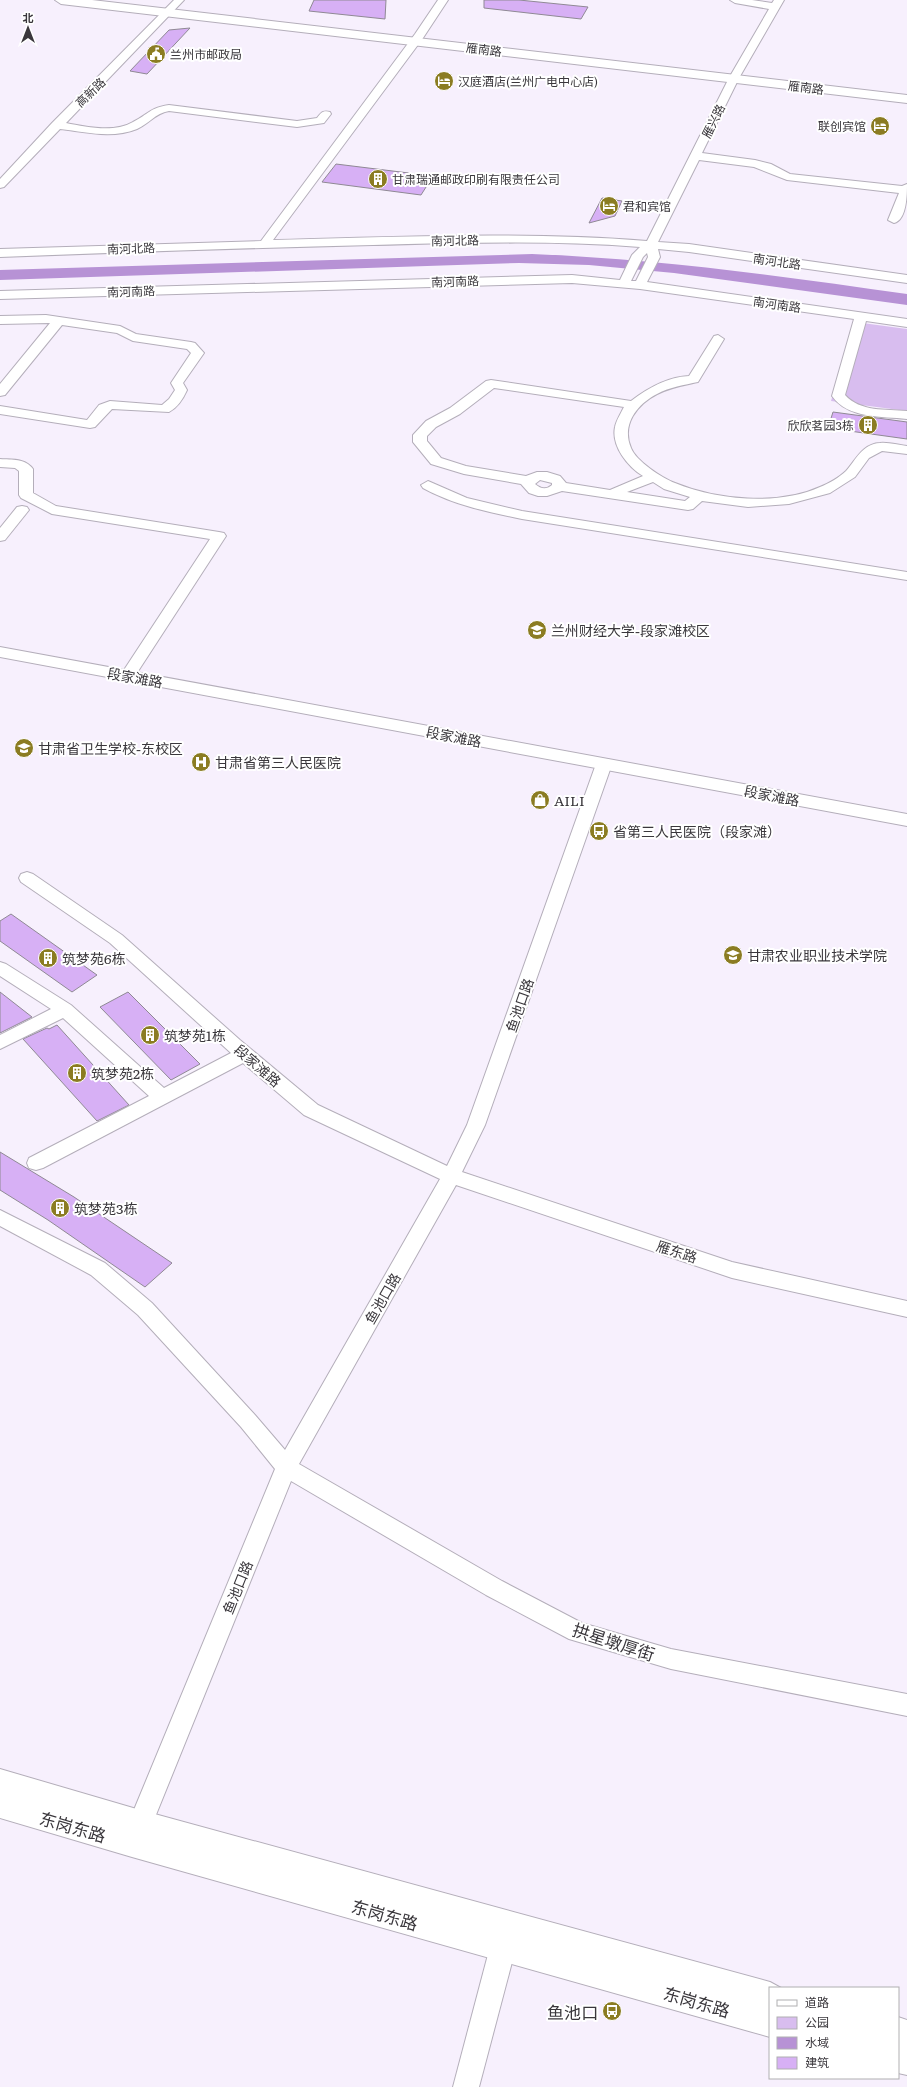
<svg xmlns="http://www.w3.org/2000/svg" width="907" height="2087" viewBox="0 0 907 2087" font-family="Literata,'Noto Sans SC',serif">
  <rect width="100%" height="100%" fill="#f7f0fd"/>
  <polygon fill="#d8bdef" points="855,322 907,329 907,411 831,401"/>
  <path fill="#b792d5" d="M532 254C658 259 782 276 907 294V305L674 273 589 265 519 263 0 280V270Z"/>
  <g fill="#d7b0f5" stroke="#8f8994">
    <polygon points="314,0 386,0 385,19 309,11"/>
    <polygon points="484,0 519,0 588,7 581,19 484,8"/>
    <polygon points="190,28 147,74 130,71 169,30"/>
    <polygon points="336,164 433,176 421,195 322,182"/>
    <polygon points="602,198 622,201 615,216 589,223"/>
    <polygon points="833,412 907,422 907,439 828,428"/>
    <polygon points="11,914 97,975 72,992 0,941 0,921"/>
    <polygon points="0,992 32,1017 0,1033"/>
    <polygon points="128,992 200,1064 171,1080 100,1007"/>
    <polygon points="57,1025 129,1105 97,1121 23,1039 47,1028 49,1029"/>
    <polygon points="0,1152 74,1197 172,1263 145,1287 48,1220 0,1190"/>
  </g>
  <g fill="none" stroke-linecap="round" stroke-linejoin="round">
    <g stroke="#b4aeba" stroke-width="2">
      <g id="minor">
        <path d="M174 0H184L66 123C87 127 114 133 133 122 149 114 149 108 169 105L297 121 317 118C321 113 323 110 330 112L331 114 324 123 297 127 169 111C155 113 149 124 137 129 112 139 86 132 60 129L4 187 0 188V179L52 123Z"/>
        <path d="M438 0H448L423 38 273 240C398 237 522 231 647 241L729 78 769 9 735 3 730 0H752L772 3 774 0H784L739 78 702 153 755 160 771 164 790 174 902 186 907 184C907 194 907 220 894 223L888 220 899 193 787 180 754 167 699 160 658 242 689 244 907 275V283L689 252 658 249 660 257 647 282 907 319V327L866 321 845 395C860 412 886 409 907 411V419C882 416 848 419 832 396L854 319 640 289 572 283 0 299V291L572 275 620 280 632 255 640 247C551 240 462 243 373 245 249 248 124 252 0 257V249L261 241 415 34ZM647 253 648 257 636 281H631L643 257Z"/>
        <path d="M46 315 120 326 136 334 191 342 195 343 204 353 183 383 187 390C183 399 178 407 169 412L112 409 95 427 90 428 0 414V406L87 420 99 405 110 401 162 405 169 399 175 390 171 383 191 353 187 349 133 341 117 333 62 325 5 395 0 396V384L50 323 0 324V316Z"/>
        <path d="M718 335 724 339 698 382C684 385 670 387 657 394 637 404 621 425 631 448 636 461 662 478 675 483 716 500 779 506 820 487 828 484 840 477 846 471 856 460 862 444 880 443 888 442 898 445 907 446V454L882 451 869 458 855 477 830 493 789 504 748 507 702 501 693 509 688 510 562 491 547 496H538L529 493 521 484 464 474 431 464 413 442V435L426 421 450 408 486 381 491 380 631 401C648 388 667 377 689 376L714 336ZM494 388 624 407C621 413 616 421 615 427 611 446 628 467 643 476L610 490 566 483 560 476 547 472H537L526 476 466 466 441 458 427 441V436L436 427 460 414ZM540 480 552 483V485C546 490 541 489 535 484ZM653 482 664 489 690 497 685 501 627 492Z"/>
        <path d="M0 459C12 460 25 458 33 469V493L56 506 219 532 224 533 226 536 133 679H123L120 676 210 539 52 514 21 498 19 495V471L15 468 0 467Z"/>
        <path d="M428 481 467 498 522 511 907 572V580L522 519C488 512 454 505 423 488L421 485Z"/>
        <polygon points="22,506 27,507 29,510 5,540 0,541 0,528 17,507"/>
        <polygon points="604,759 610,760 612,764 485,1125 462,1172 732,1262 907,1301 907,1317 732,1278 456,1185 299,1464 502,1581 582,1623 671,1649 907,1694 907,1716 671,1669 569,1639 486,1595 291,1481 145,1842 136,1846 127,1842 124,1834 275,1469 241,1427 138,1315 91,1275 0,1226 0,1210 105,1263 152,1303 255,1415 285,1450 440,1179 304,1115 243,1063 43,1168 36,1170 29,1168 27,1163 29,1158 149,1096 63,1018 0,1049 0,1035 51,1009 0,976 0,962 6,964 71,1005 164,1088 231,1053 110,943 21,882 19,878 21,874 27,872 33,874 122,935 240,1040 318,1105 447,1166 467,1125 596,764 598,760"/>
        <polygon points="503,1934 512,1938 516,1947 479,2087 453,2087 490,1947 494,1938"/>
      </g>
    </g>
    <g stroke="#b4aeba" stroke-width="2">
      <g id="major">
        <polygon points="55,0 92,0 907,95 907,103 61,4"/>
        <polygon points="0,647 907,814 907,826 0,657"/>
        <polygon points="0,1769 140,1810 770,1982 781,1988 770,1988 770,2037 132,1857 0,1818"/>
        <polygon points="898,2017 907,2020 907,2075 898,2073"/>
      </g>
    </g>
    <use href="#minor" fill="#fff" fill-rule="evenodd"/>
    <use href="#major" fill="#fff" fill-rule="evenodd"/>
  </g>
  <defs>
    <g id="civic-disc" transform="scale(1)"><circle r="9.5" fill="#8b7c22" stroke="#fff"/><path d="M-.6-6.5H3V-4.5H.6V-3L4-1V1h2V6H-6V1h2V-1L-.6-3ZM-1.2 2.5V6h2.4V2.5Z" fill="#fff"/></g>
    <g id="hotel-disc" transform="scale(1)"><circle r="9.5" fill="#8b7c22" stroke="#fff"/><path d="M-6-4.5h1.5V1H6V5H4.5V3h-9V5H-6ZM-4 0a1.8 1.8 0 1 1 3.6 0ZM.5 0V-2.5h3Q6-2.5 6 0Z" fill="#fff"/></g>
    <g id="building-disc" transform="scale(1)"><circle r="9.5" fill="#8b7c22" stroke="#fff"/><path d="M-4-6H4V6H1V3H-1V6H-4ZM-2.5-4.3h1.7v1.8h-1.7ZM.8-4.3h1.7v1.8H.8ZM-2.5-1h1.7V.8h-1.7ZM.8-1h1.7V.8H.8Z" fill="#fff"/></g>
    <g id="university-disc" transform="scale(1)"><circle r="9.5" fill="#8b7c22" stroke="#fff"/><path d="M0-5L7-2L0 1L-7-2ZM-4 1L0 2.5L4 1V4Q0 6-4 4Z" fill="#fff"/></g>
    <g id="hospital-disc" transform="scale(1)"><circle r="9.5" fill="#8b7c22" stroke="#fff"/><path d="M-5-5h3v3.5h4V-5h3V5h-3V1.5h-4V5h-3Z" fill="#fff"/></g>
    <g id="shop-disc" transform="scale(1)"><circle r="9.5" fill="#8b7c22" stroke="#fff"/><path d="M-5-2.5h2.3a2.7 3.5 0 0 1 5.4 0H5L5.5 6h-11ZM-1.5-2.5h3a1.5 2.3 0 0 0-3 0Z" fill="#fff"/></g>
    <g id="bus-disc" transform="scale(1)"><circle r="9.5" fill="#8b7c22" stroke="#fff"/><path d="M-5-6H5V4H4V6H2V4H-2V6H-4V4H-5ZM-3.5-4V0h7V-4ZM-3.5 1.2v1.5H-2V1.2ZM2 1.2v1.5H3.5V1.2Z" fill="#fff"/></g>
  </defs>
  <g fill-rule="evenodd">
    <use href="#civic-disc" x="156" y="54"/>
    <use href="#hotel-disc" x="444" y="81"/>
    <use href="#hotel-disc" x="880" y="126"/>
    <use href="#building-disc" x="378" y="179"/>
    <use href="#hotel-disc" x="609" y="206"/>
    <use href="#building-disc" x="868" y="425"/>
    <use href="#university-disc" x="537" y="630"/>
    <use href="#university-disc" x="24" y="748"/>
    <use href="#hospital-disc" x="201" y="762"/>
    <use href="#shop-disc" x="540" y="800"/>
    <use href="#bus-disc" x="599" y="831"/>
    <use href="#university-disc" x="733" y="955"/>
    <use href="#building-disc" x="48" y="958"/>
    <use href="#building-disc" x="150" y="1035"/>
    <use href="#building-disc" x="77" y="1073"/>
    <use href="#building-disc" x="60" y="1208"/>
    <use href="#bus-disc" x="612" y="2011"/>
  </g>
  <g text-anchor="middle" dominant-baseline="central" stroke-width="4" stroke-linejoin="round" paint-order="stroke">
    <g font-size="12" fill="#3a373c" stroke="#fff">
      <text transform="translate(484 49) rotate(7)">雁南路</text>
      <text transform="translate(806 87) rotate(7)">雁南路</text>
      <text transform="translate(90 92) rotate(-44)">高新路</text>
      <text transform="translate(713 121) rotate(-64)">雁兴路</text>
      <text transform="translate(455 240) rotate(-1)">南河北路</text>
      <text transform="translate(131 248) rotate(-2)">南河北路</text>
      <text transform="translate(777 261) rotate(8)">南河北路</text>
      <text transform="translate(455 281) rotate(-2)">南河南路</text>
      <text transform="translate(131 291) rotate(-2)">南河南路</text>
      <text transform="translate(777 304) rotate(8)">南河南路</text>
    </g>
    <g font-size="12" fill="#3a373c" stroke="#fff" text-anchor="start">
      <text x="170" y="54">兰州市邮政局</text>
      <text x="458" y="81">汉庭酒店(兰州广电中心店)</text>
      <text x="866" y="126" text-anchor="end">联创宾馆</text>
      <text x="392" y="179">甘肃瑞通邮政印刷有限责任公司</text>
      <text x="623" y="206">君和宾馆</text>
      <text x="854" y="425" text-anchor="end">欣欣茗园3栋</text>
    </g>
    <g font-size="14" fill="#3a373c" stroke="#fff" text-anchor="start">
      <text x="551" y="630">兰州财经大学-段家滩校区</text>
      <text x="38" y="748">甘肃省卫生学校-东校区</text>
      <text x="215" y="762">甘肃省第三人民医院</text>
      <text x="554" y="800">AILI</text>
      <text x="613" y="831">省第三人民医院（段家滩）</text>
      <text x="747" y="955">甘肃农业职业技术学院</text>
      <text x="62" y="958">筑梦苑6栋</text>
      <text x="164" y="1035">筑梦苑1栋</text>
      <text x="91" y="1073">筑梦苑2栋</text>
      <text x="74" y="1208">筑梦苑3栋</text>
    </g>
    <g font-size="14" fill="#3a373c" stroke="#fff">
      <text transform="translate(135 677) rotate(10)">段家滩路</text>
      <text transform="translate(454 736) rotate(11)">段家滩路</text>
      <text transform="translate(772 795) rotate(11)">段家滩路</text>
      <text transform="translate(519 1005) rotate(-71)">鱼池口路</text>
      <text transform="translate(258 1065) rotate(41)">段家滩路</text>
      <text transform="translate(677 1251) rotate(18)">雁东路</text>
      <text transform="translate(382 1298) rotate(-60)">鱼池口路</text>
      <text transform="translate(237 1587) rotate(-68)">鱼池口路</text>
    </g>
    <g font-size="17" fill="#3a373c" stroke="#fff">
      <text transform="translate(614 1641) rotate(18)">拱星墩厚街</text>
      <text transform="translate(73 1826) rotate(16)">东岗东路</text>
      <text transform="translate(385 1914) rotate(16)">东岗东路</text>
      <text transform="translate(697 2001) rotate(16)">东岗东路</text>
    </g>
    <g font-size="17" fill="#3a373c" stroke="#fff" text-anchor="end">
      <text x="598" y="2011">鱼池口</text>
    </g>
  </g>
  <rect x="769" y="1987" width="130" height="92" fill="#ffffff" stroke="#b0afb1"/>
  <rect x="777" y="2000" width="20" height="6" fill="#ffffff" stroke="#b0afb1"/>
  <text x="805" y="2007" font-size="12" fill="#3a373c">道路</text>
  <rect x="777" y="2017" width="20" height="12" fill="#d8bdef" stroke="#b0afb1"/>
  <text x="805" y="2027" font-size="12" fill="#3a373c">公园</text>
  <rect x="777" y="2037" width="20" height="12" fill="#b792d5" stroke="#b0afb1"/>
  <text x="805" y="2047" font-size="12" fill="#3a373c">水域</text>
  <rect x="777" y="2057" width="20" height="12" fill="#d7b0f5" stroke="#b0afb1"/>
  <text x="805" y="2067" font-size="12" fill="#3a373c">建筑</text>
  <g transform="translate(28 28)" stroke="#ffffff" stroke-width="3" paint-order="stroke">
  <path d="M0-3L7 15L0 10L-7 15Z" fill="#3a373c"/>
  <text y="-6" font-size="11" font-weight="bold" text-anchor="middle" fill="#3a373c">北</text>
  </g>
</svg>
